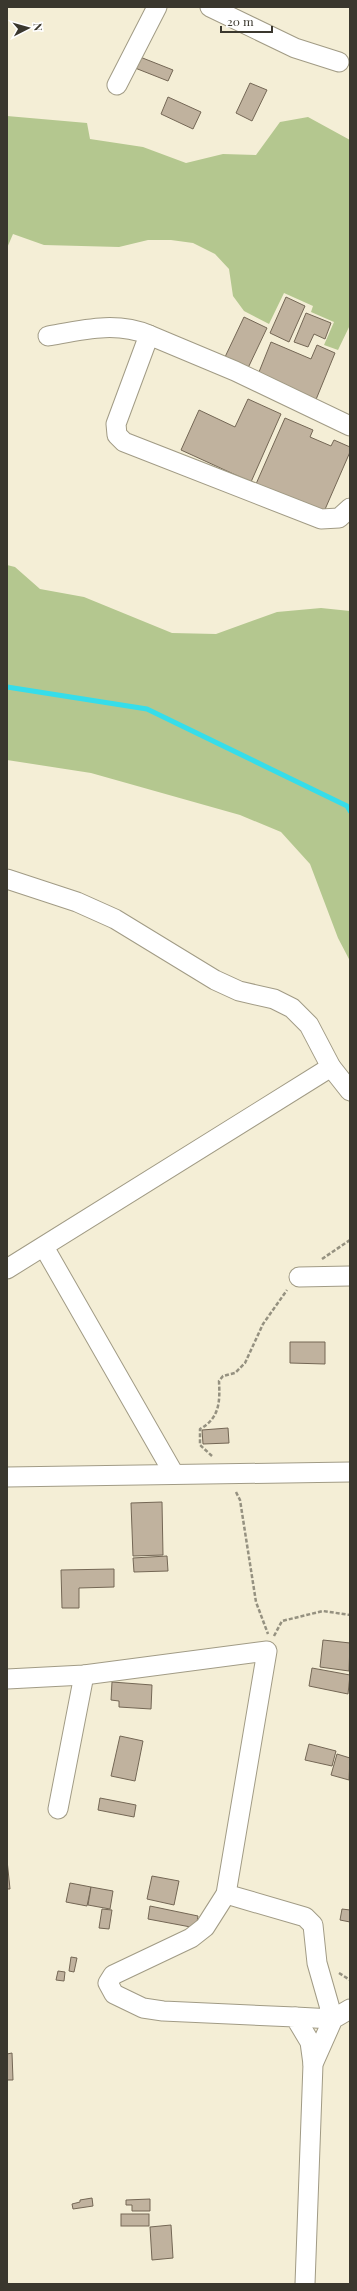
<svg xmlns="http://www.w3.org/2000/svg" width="357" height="2291" viewBox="0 0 357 2291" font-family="'Playfair Display',serif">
  <rect width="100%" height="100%" fill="#f4eed6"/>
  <g fill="#b4c78f">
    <polygon points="7,116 87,123 90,139 143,147 186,163 223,154 256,155 280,122 308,117 350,140 350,325 338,350 324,345 334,322 311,312 313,306 284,293 269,324 244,311 233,296 229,269 215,254 193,243 171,240 148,240 119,247 44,245 13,234 7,248"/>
    <polygon points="7,565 15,567 40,589 84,597 172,633 216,634 277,612 321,608 350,611 350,961 338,938 310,864 281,832 240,815 91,773 7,760"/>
  </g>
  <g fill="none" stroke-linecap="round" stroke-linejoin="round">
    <polyline stroke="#36ddea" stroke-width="5" points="7,687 147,709 347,806 350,811"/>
  </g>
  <g fill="#c0b29e" stroke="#746755">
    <polygon points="135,55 173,70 168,81 130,66"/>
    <polygon points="250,83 267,90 252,121 236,113"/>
    <polygon points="168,97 201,112 193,129 161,114"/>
    <polygon points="286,297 305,306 289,342 270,333"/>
    <polygon points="306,313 331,323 325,339 314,334 308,347 294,342"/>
    <polygon points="244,317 267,328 248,368 225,357"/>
    <polygon points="271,342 311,359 317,345 335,353 315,402 257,377"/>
    <polygon points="248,399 281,414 251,482 181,450 199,410 235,427"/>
    <polygon points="285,418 313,430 310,437 331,446 334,440 350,447 350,452 323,514 256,484"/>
    <polygon points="290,1342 325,1342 325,1364 290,1363"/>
    <polygon points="228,1428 229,1443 203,1444 202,1430"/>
    <polygon points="162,1502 163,1555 133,1556 131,1503"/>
    <polygon points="167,1556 168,1571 134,1572 133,1558"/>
    <polygon points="114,1569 114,1587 79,1588 79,1608 62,1608 61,1570"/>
    <polygon points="323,1640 350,1643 349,1671 320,1667"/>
    <polygon points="312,1668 350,1675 348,1694 309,1686"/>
    <polygon points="112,1682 152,1685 151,1709 119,1707 119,1701 111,1700"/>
    <polygon points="120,1736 143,1741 135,1781 111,1776"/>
    <polygon points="309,1744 336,1751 332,1766 305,1760"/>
    <polygon points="337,1754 350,1758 349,1780 331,1775"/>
    <polygon points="100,1798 136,1805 134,1817 98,1810"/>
    <polygon points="7,1860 10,1889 7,1889"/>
    <polygon points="152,1876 179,1881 174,1905 147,1899"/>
    <polygon points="70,1883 91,1887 87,1906 66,1902"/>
    <polygon points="91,1887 113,1891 110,1909 88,1905"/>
    <polygon points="150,1906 198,1916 196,1928 148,1919"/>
    <polygon points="102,1909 112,1910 109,1929 99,1928"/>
    <polygon points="342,1909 350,1910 350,1922 340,1920"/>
    <polygon points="71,1957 77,1958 74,1972 69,1971"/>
    <polygon points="58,1971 65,1972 64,1981 56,1980"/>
    <polygon points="12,2053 13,2080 7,2080 7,2054"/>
    <polygon points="92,2198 93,2206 73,2209 72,2204 80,2202 80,2200"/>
    <polygon points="150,2199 150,2211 132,2211 132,2205 126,2205 126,2200"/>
    <rect x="121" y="2214" width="28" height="12"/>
    <polygon points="171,2225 173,2258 152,2260 150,2227"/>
  </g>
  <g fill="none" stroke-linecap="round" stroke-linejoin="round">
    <g stroke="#a19b85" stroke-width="21">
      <g id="street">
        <polyline points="210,7 295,48 339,62"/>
        <polyline points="117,85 157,7"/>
        <path d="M48 336C82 330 116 321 149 335"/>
        <polyline points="350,426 235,371 149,335 116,424 117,435 124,442 321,519 339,518 350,508"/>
        <polyline points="7,879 77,902 115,919 215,980 239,991 274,999 292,1008 309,1025 331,1067 350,1091"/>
        <polyline points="44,1247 174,1474"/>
        <polyline points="7,1269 331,1067"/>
        <polyline points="299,1277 350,1276"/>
        <polyline points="7,1477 350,1472"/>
        <polyline points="7,1679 84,1675 267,1651 226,1894 205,1927 191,1938 113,1975 108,1983 114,1994 143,2008 163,2011 295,2017 310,2042 313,2064"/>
        <polyline points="58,1809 84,1675"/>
        <polyline points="226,1894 305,1917 313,1925 317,1963 333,2019 295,2017"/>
        <polyline points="305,2284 313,2064 333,2019 350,2009"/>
      </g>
    </g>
    <g stroke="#959180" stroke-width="2.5" stroke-dasharray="4 2" stroke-linecap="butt">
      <polyline points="322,1259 350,1240"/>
      <path d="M212 1456 200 1445V1429C220 1418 220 1401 219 1381L223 1376 235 1373 245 1363 263 1324 287 1290"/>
      <polyline points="236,1492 240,1500 256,1602 268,1634"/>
      <polyline points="274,1636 282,1621 323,1611 350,1615"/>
      <polyline points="339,1973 350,1980"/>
    </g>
    <use href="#street" stroke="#fff" stroke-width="19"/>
  </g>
  <rect width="357" height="2291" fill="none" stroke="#3a372e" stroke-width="16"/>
  <g transform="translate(28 28) rotate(84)" stroke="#ffffff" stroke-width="3" paint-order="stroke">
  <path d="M0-3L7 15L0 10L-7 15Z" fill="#3a372e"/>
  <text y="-6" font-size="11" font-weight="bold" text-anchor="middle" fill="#3a372e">N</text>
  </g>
  <path d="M221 26v6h51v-6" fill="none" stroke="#3a372e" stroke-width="2"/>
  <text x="227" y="26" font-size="12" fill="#3a372e" stroke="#ffffff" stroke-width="3" paint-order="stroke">20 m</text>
</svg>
